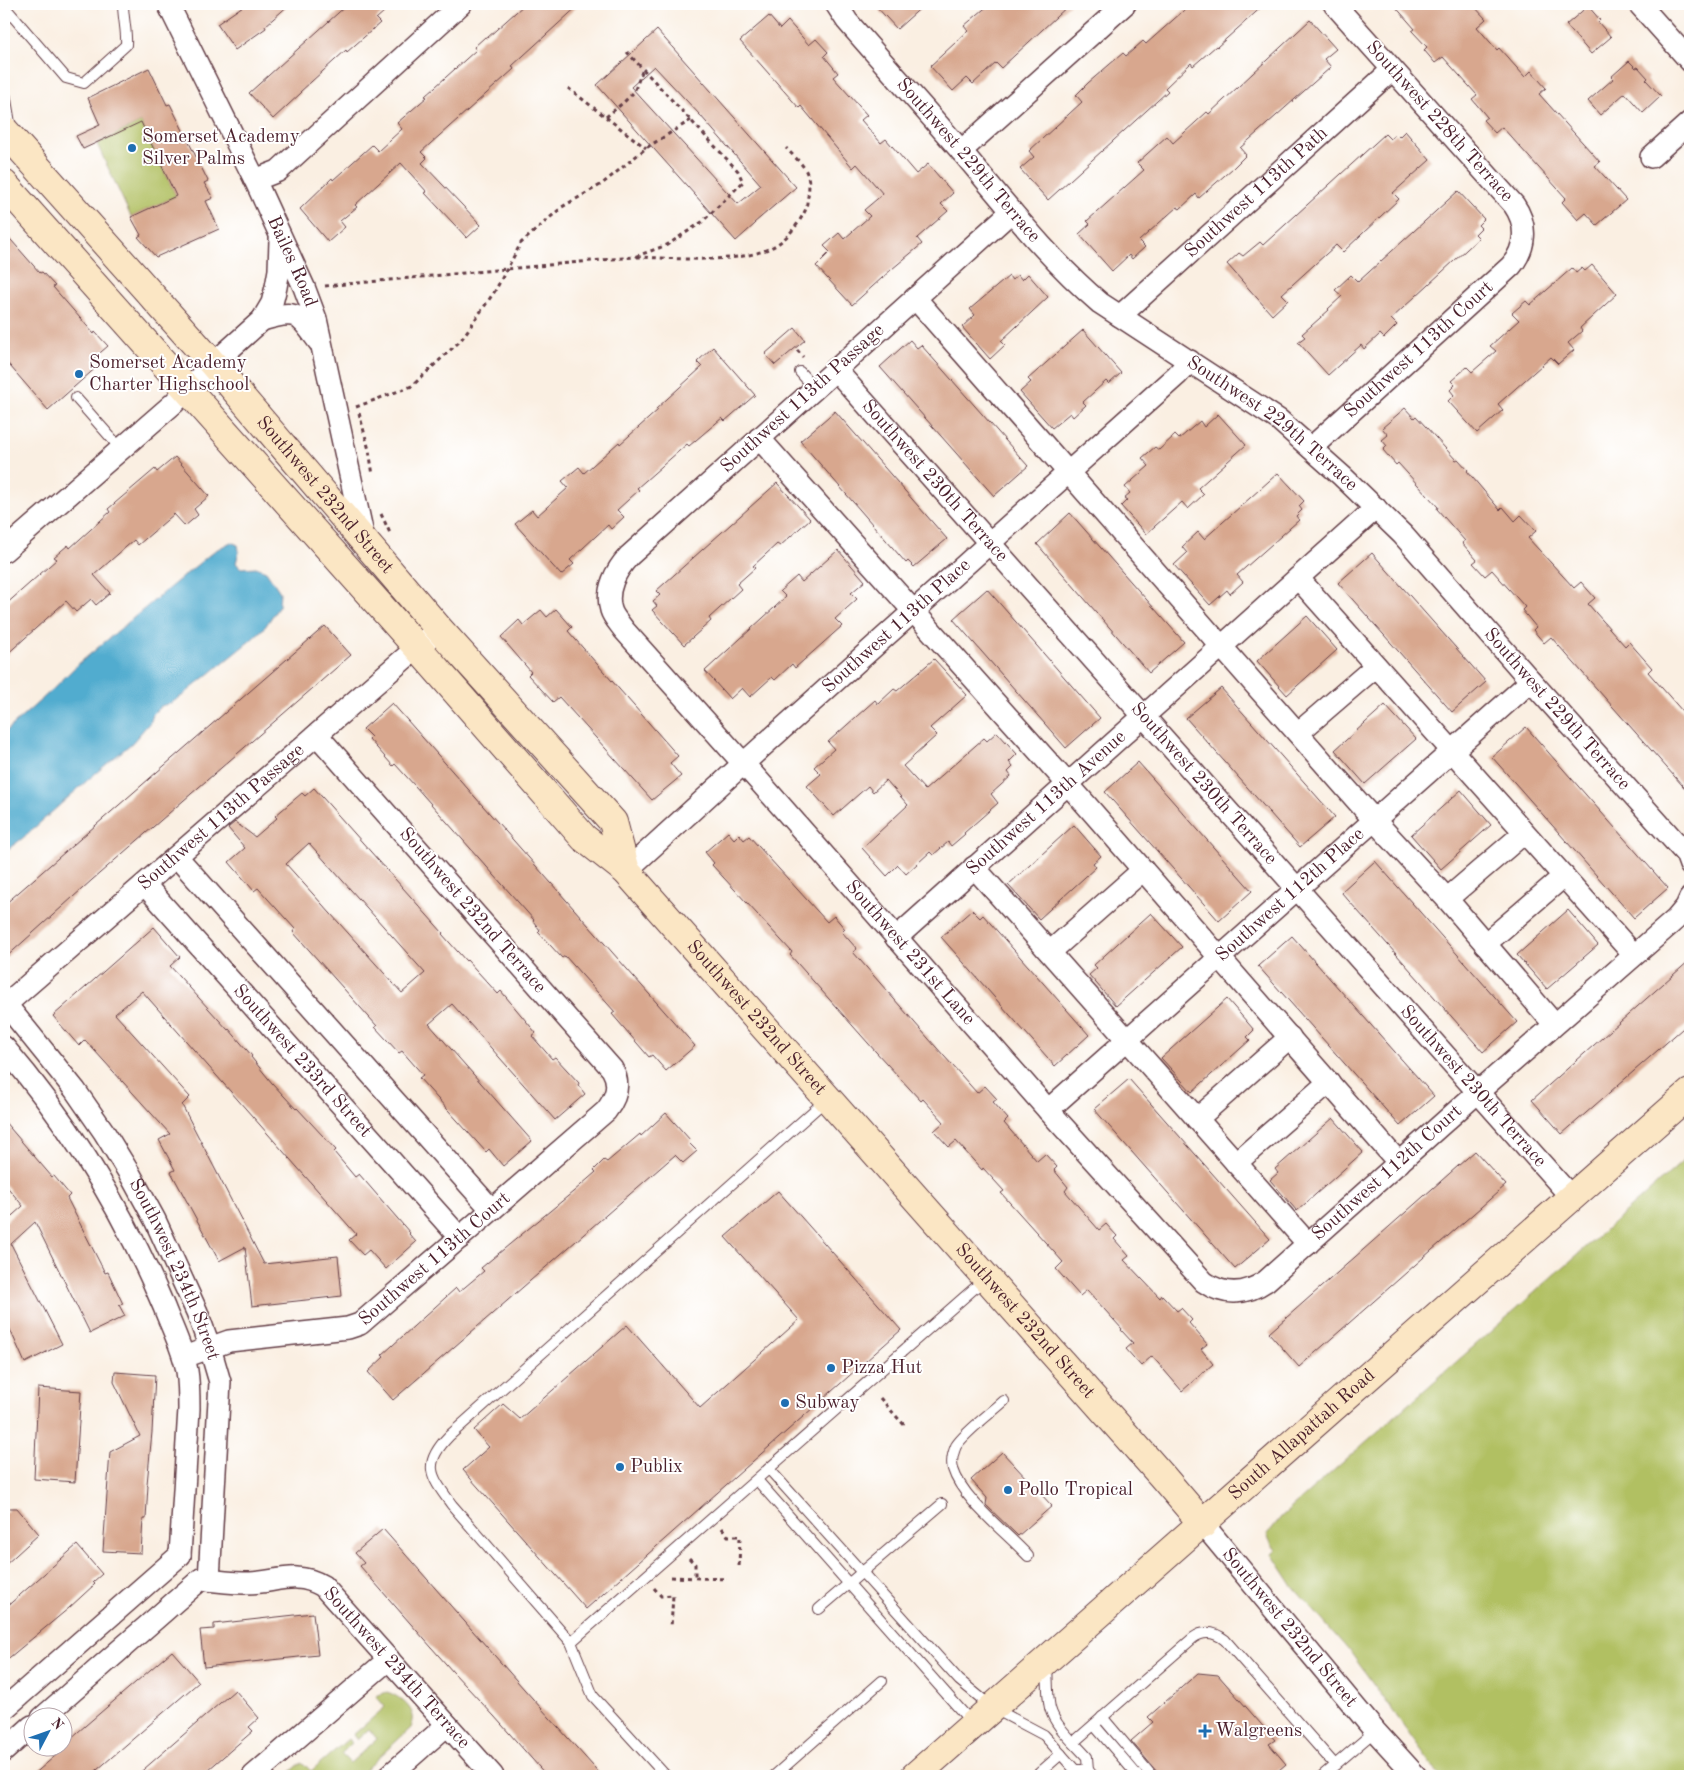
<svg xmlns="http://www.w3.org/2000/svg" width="1694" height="1780" viewBox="0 0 1694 1780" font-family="'Old Standard TT',serif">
  <rect width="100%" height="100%" fill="#fff"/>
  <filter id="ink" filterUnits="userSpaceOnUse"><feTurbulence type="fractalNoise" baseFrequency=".02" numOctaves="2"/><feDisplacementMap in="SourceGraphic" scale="10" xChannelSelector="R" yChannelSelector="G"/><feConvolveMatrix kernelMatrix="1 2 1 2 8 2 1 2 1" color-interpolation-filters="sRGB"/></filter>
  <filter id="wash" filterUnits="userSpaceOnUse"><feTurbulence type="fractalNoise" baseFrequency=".0096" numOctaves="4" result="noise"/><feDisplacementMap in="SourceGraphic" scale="20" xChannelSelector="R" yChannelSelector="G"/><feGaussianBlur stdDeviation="1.12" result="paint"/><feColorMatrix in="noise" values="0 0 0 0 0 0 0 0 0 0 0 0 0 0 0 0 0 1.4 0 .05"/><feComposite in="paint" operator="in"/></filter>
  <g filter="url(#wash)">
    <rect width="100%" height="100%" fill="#faefe2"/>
    <g fill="#b1c062" stroke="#7e7046">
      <polygon points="141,122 176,196 131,217 97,144"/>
      <polygon points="1690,1155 1690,1776 1440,1776 1351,1653 1294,1588 1272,1554 1276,1550 1272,1545 1267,1535 1281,1517"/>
      <path d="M387 1692C397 1695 411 1705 413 1716 414 1720 412 1724 411 1728L358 1776H286L302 1762 311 1771 348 1739 352 1743 341 1754 350 1763 377 1739 369 1729 357 1740 353 1735 385 1707 376 1696Z"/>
    </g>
    <polygon fill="#51accf" stroke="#4e667d" points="231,542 238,545 239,551 236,563 241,568 256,567 266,571 280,592 279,606 265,627 251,640 182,696 171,703 161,706 153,714 151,721 132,743 90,778 23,838 4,852 4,733 52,690 76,666 163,593 214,551"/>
    <g id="blocks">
      <g fill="#d8a78e" fill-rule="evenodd">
        <polygon points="246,4 290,4 265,26 266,28 235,50 217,24"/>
        <polygon points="348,4 393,4 376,19 380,23 347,52 346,50 300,92 301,93 273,119 249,93"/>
        <polygon points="525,4 580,4 512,66 514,69 421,152 427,158 422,163 481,225 467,238 425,193 427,192 401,163 355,205 357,207 340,221 345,227 328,242 300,209 332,178 333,180 372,145 378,151 402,129 397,123 427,97 425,96 476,50 474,47 485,37 487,38"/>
        <polygon points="874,4 925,4 897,29"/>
        <polygon points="990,4 1070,4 1001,68 996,63 973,84 967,78 953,91 930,66 968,31 964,26"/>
        <polygon points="1191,4 1265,4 1217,47 1216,46 1193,66 1191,63 1165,88 1168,91 1048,200 1020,169 1034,157 1029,151 1082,102 1076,95 1088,83 1123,53 1126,56 1143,41 1146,44"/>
        <polygon points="1393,4 1472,4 1486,19 1477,27 1497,50 1499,48 1525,77 1531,71 1546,88 1539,94 1600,162 1595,166 1626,200 1597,225 1586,213 1578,220 1562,202 1566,198 1502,127 1495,133 1483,120 1487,117 1472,99 1477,95 1443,57 1435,63 1424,50 1427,47 1412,31 1415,29"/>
        <polygon points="1588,6 1600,20 1598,22 1611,37 1591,54 1566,25"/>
        <polygon points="769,16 780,29 788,21 809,45 816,39 828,52 824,56 838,73 833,77 867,115 861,120 881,143 886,139 916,174 928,164 953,193 941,204 948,211 917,238 922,244 892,269 852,305 816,266 830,252 824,246 839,233 844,239 870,216 864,210 883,194 857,164 853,168 801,106 799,108 740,41"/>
        <polygon points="1310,20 1336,49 1324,59 1331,67 1240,148 1246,155 1233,168 1199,198 1196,194 1180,209 1177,207 1139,241 1145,247 1132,259 1129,255 1112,271 1079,234 1090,224 1087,221 1144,170 1137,163 1167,136 1173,143 1207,112 1209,114"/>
        <path d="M657 30 796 187 754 223 755 224 736 241 597 85ZM654 66 700 115 761 185 738 204 631 87Z"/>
        <polygon points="1629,61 1636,68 1638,67 1648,78 1646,80 1661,96 1643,113 1625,93 1600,115 1588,101 1613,79 1611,77"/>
        <polygon points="149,68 167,105 170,104 208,181 204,183 213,198 206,201 219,229 156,257 138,237 141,235 131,217 176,196 141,122 83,149 76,136 100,125 88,98"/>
        <polygon points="1405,131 1430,160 1393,193 1399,199 1343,252 1336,245 1282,294 1288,300 1272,315 1227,264 1239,253 1243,256 1260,242 1263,245 1385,134 1390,139 1396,134 1399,137"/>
        <polygon points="1458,191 1484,219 1478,225 1481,228 1475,234 1479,238 1391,319 1397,325 1384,338 1380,334 1364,349 1361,345 1328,375 1298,342 1305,337 1302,334 1329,310 1328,309 1342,296 1335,290 1351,275 1358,282"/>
        <polygon points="4,232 40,273 42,272 55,286 53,287 94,334 95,332 108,346 94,358 99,365 48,410 4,359"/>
        <polygon points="1592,265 1617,294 1580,328 1582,331 1568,343 1574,350 1558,364 1551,357 1498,404 1503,410 1477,433 1448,401 1454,395 1450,390 1455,385 1451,381 1467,367 1472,372 1496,351 1490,346 1519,320 1512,313 1526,301 1530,305 1572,268 1576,273 1582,268 1585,271"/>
        <polygon points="1028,274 1048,297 1001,341 1005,345 990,359 962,327 975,315 970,309 1009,276 1012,280 1018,275 1022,280"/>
        <polygon points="795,328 805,340 775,365 765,354"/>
        <polygon points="1083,330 1121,373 1109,384 1106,381 1083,402 1086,405 1073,417 1070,413 1052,428 1020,392 1031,382 1028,379"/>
        <polygon points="910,340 917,348 921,345 1028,466 994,496 880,367"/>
        <polygon points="713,347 755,395 725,421 722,418 689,446 687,444 637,488 639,490 617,510 624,517 611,529 608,525 596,536 570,560 574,564 561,575 515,524 532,510 537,516 568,488 562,481 579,467 584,473 619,442 620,444 658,410 656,409 702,367 697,362"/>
        <polygon points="1405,408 1414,418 1416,416 1456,460 1458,459 1468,470 1467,471 1500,510 1503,507 1515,521 1521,515 1536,531 1528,538 1574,588 1581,582 1595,598 1588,604 1625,646 1629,642 1652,668 1648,672 1690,720 1690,794 1551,637 1544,643 1533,630 1536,627 1522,610 1525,607 1492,570 1485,576 1473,563 1477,560 1462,543 1465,541 1437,509 1438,507 1398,463 1396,465 1383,450 1387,446 1382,440 1388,435 1382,428"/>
        <polygon points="835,411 947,539 914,567 908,561 906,563 800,441"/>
        <polygon points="1218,414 1246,445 1198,488 1204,494 1188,509 1182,502 1146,534 1121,506 1127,500 1124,498 1130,493 1125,487 1149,466 1142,458 1155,447 1159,450 1175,435 1179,439 1200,421 1204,427"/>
        <polygon points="175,457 209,496 194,509 198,515 185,526 174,514 138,545 134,540 94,575 110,593 96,605 91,599 76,612 66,601 4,657 4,606 57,559 54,557 68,545 70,548 110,512 108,509 155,469 157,472"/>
        <polygon points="1278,473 1304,501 1299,506 1302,510 1296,516 1299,520 1237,575 1243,582 1230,594 1227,590 1210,605 1174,565 1187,553 1182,547 1198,532 1204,539"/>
        <polygon points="777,483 810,519 780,546 777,544 753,566 755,568 737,584 741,589 709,618 711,621 684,645 652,610 657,606 653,601 660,595 656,591"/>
        <polygon points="1070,513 1184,642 1149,673 1037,544"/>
        <polygon points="838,550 865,581 851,593 857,599 835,619 842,626 795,668 792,664 775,680 772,677 750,697 742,688 730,699 705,671 786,597 780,591 797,576 802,582"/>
        <polygon points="1372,553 1486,682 1452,712 1338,583"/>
        <polygon points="987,589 1100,718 1066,748 953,619"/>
        <polygon points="556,609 572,627 568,631 678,756 670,763 681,776 652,800 559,697 553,702 528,675 531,672 501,637 519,620 523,625 541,610 547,617"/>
        <polygon points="1307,616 1337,650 1287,695 1257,661"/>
        <polygon points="325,626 351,655 92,880 4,959 4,905"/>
        <polygon points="934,659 967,695 930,728 937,735 903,766 925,790 984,738 987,741 997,732 1017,754 1009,762 1013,767 1008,772 1011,776 991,794 998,803 964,833 965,834 951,846 948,842 933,855 930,852 906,874 898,865 887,876 862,848 908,805 886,780 873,792 868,786 834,816 807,786 821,774 814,767 834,749 828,742 875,700 878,704 894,689 897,691"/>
        <polygon points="1221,688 1335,817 1300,847 1186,718"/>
        <polygon points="392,703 695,1046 666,1071 652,1055 649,1057 612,1014 615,1012 565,956 562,958 538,932 540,930 533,921 534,920 415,786 395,764 393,766 369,739 371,737 363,729"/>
        <polygon points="1385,705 1416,739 1365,784 1335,750"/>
        <polygon points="1526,727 1668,888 1634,918 1492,757"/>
        <polygon points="1138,762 1252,891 1219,921 1105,792"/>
        <path d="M314 788 443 933 442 934 466 961 467 960 498 994 501 991 536 1033 532 1036 552 1059 555 1057 579 1083 578 1085 585 1094 555 1120 452 1004 429 1024 532 1141 503 1166 489 1149 486 1152 419 1078 423 1075 402 1051 399 1053 375 1027 377 1026 293 932 295 929 258 888 254 891 229 862 245 848 228 828 235 822 255 837 277 818 275 816 302 793 305 796ZM309 843 425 973 402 993 286 864Z"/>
        <polygon points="1461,790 1491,825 1441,869 1411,835"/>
        <polygon points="1074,825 1101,856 1093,863 1096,867 1039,919 1008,885"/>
        <polygon points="728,832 734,839 739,834 744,840 749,836 827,922 834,916 845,929 842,932 857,949 853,952 928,1038 977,1093 985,1086 997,1099 993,1102 1008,1119 1004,1123 1037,1161 1045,1154 1057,1167 1054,1170 1068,1187 1065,1191 1099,1230 1106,1224 1117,1236 1114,1239 1129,1256 1124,1260 1160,1298 1162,1295 1177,1311 1181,1308 1192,1320 1189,1323 1207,1344 1201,1349 1213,1364 1182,1391 1152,1356 1141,1366 1126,1349 1133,1343 1121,1330 1122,1329 1087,1290 1080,1296 1056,1269 1063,1262 1001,1193 1004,1191 983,1168 982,1170 956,1141 949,1147 934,1131 944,1122 923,1099 921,1101 876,1052 790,955 792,952 712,865 714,863 705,852"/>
        <polygon points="1375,861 1517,1022 1483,1052 1341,892"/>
        <polygon points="972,910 980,918 983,915 1089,1035 1055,1066 941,937"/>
        <polygon points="1568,910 1598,945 1547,989 1517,955"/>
        <polygon points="1151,913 1182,947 1116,1006 1089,975 1097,968 1094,965"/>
        <polygon points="154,927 180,957 170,966 228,1030 229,1029 252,1056 251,1057 272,1083 296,1109 297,1108 336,1150 334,1152 355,1177 359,1174 410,1233 409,1234 416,1242 386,1269 369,1250 363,1255 349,1240 356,1234 142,991 115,1014 190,1097 182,1105 264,1264 338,1256 342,1296 252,1306 245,1247 219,1261 171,1172 175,1170 159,1140 170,1134 85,1040 79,1046 53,1016"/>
        <polygon points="1292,936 1434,1096 1400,1126 1258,966"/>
        <polygon points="1690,960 1690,1022 1562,1134 1532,1100"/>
        <polygon points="1227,999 1254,1030 1247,1037 1250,1040 1192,1092 1161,1058"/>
        <polygon points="1129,1079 1270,1239 1235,1269 1094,1109"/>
        <polygon points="666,1113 691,1141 689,1143 697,1151 683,1163 675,1155 393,1400 368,1372 384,1357 382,1355 456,1288 459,1292 484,1271 481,1268 573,1192 596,1172 594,1170 604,1160 607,1162 640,1134 641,1136"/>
        <polygon points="1333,1118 1363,1152 1297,1211 1270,1180 1278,1173 1275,1169"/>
        <polygon points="4,1121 52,1177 54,1176 70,1195 67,1198 105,1273 108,1272 123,1304 119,1305 125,1316 90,1333 35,1222 11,1244 62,1344 25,1363 4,1316 4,1223 23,1206 4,1183"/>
        <polygon points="1475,1151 1506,1185 1299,1367 1269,1333"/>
        <polygon points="778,1191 901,1330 586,1609 463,1470 489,1447 474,1430 503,1404 520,1419 627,1325 700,1408 799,1320 725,1237"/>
        <polygon points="115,1372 155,1375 152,1432 147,1484 148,1485 146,1519 143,1519 141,1553 103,1551 110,1452 140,1436 114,1382"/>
        <polygon points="38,1388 81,1391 75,1482 34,1479"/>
        <polygon points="1002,1452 1052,1506 1018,1536 986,1505 987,1498 971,1480"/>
        <polygon points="10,1508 17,1508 39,1534 4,1566 4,1514"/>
        <polygon points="383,1529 524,1689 602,1776 547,1776 494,1716 453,1672 360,1566 364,1563 355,1553"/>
        <polygon points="77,1545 102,1574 93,1582 95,1584 69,1608 4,1662 4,1609"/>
        <polygon points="313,1613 318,1655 204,1667 200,1630 214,1629 214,1624"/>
        <polygon points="172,1651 199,1682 90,1776 32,1776 62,1750 62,1746 78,1732"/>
        <polygon points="1198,1673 1218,1675 1275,1740 1269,1744 1286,1764 1272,1776 1159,1776 1157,1772 1131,1741 1153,1722 1148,1717"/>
        <polygon points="235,1690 259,1718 249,1727 253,1731 201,1776 136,1776"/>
      </g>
    </g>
  </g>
  <g filter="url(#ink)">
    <use href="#blocks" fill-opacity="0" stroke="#643e46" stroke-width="1"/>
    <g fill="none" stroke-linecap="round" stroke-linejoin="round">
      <g stroke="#643e46" stroke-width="12">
        <g id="lane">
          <path d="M4 6 66 78 84 83 126 45C127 31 123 18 123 4"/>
          <polyline points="4,88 11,129"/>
          <polyline points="800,372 814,388"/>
          <polyline points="76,398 121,449"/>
          <path d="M1004 1401C991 1413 965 1432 956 1446 953 1453 951 1462 953 1469 962 1499 1007 1533 1028 1556"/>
          <polyline points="769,1469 959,1680 993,1708 1044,1735 1075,1770 1088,1770"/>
          <polyline points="757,1480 973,1724"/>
          <polyline points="819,1609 942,1504"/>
          <path d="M571 1642 452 1505C431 1476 421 1465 449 1436L827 1099"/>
          <path d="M1047 1665C1048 1679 1047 1694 1050 1708 1055 1727 1075 1743 1087 1757L1088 1770 1093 1776"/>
          <polyline points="1102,1717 1152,1776"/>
          <polyline points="1094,1725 1138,1776"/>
          <path d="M1074 1742 1193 1638C1204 1630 1215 1632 1225 1640L1335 1765"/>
          <polyline points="666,1776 593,1696 571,1642 985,1279"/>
          <polyline points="774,1776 882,1681"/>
          <polyline points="1036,1776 1061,1754"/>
          <polyline points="1322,1776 1375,1731"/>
        </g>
      </g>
      <g stroke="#643e46" stroke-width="24">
        <g id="street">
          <path id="s1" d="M168 4 255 180 304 287 316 319 364 539"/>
          <path id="s2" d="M836 4 847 21C885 65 924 108 962 152 1006 204 1048 259 1100 303L1279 420 1342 476 1403 535 1531 681 1686 854 1690 865"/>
          <polyline points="1639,4 1690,61"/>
          <polyline points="961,151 1125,4"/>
          <polyline points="1651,157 1690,122"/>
          <polyline points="255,180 278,171 461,4"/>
          <path id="s3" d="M1011 212 629 556C616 570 605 590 611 610 613 617 620 624 624 630L759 781 1048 1110 1204 1282C1224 1296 1246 1295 1266 1281L1478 1092 1676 919 1686 907 1690 898"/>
          <polyline points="915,298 1374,820 1447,899 1554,1024"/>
          <path id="s4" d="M1120 316 1392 70"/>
          <path d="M262 320C298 309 298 314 319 342"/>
          <path id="s5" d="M835 369 1572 1198"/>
          <polyline points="759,438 1082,800 1399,1163"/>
          <path id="s6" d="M1311 448 1511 266C1526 248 1528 225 1514 205L1334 4"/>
          <polyline points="4,551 174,403 213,364 262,320 272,303 276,287 279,270 280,240"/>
          <polyline points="1298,578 1633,954"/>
          <polyline points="1298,733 1376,666"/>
          <polyline points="177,857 492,1210"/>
          <polyline points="974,867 1308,1244"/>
          <path id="s7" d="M626 871 744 763 1177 375 1190 361"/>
          <path id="s8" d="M145 885 460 1238"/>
          <polyline points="1447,899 1524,833"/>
          <path id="s9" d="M896 938 1376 508"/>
          <polyline points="1485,944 1564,876"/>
          <polyline points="1050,952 1143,870"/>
          <path id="s10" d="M4 1002 75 1090 104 1132 131 1176 155 1220 197 1312 210 1348 220 1382 209 1580"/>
          <path id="s11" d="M4 1006 428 638"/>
          <path d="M4 1047C70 1124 125 1214 164 1307 172 1328 183 1349 187 1371 189 1383 189 1396 189 1409L180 1555"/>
          <path id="s12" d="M1048 1110 1531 681"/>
          <polyline points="1197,1119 1290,1037"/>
          <polyline points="1236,1163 1329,1082"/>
          <path id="s13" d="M184 1357 229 1341 348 1328 360 1324 606 1111C616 1098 621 1084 612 1069L317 735"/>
          <path id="s14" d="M1203 1524 1375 1731 1416 1776"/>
          <path id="s15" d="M201 1579C215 1581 229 1583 244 1583 273 1584 295 1569 323 1586L493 1776"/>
          <polyline points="4,1709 180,1555"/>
          <polyline points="42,1718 201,1579"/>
          <polyline points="4,1751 32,1726"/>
          <polyline points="253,1776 389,1659"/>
          <polyline points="389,1776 447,1725"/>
        </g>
      </g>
      <g stroke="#643e46" stroke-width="30">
        <g id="secondary">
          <path id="s16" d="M4 130 213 364 439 629 613 822 626 871"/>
          <path id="s17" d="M4 184 417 647 584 838 626 871 1162 1476 1203 1524"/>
          <path id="s18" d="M915 1776 1690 1093"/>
        </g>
      </g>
      <g stroke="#643e46" stroke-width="3" stroke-dasharray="4 4" stroke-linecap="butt">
        <polyline points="568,88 646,148"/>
        <polyline points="1682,92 1690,91"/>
        <polyline points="606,117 624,102 634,92 643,69"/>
        <path d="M637 257C675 258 747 266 779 243 790 235 799 223 805 211 807 206 807 201 808 196 812 170 803 166 786 148"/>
        <polyline points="325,286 634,257 667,245 702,222 743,182 738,171 627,52"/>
        <polyline points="797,350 803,357"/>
        <polyline points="356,407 412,386 461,340 495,291 521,243 562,207 602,184 646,148 691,120"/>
        <polyline points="359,413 369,450 373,475"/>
        <polyline points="381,514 390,533"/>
        <polyline points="880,1398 905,1426"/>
        <polyline points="722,1528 728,1536 740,1536 739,1568"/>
        <polyline points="689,1558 695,1564 695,1577"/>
        <polyline points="671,1577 727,1579"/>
        <polyline points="654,1588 661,1596 673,1595 671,1628"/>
      </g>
      <use href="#lane" stroke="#fff" stroke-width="10"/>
      <use href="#street" stroke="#fff" stroke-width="21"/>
      <use href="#secondary" stroke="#fbe6c4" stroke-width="28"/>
    </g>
  </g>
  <g fill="#1f6fb2" stroke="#fff" stroke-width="2">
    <circle cx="132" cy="148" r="5"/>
    <circle cx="79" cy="374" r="5"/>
    <circle cx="831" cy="1368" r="5"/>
    <circle cx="785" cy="1403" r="5"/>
    <circle cx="620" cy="1467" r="5"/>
    <circle cx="1008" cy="1490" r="5"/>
    <path d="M1202.5 1723.5h5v5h5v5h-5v5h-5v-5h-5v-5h5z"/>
  </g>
  <g text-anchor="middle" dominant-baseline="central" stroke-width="4" stroke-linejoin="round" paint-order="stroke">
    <g font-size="19" fill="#4a1f2b" stroke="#fff">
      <text transform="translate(1439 122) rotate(48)">Southwest 228th Terrace</text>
      <text stroke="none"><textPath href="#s2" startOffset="205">Southwest 229th Terrace</textPath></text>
      <text stroke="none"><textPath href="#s4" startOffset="184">Southwest 113th Path</textPath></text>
      <text stroke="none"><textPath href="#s1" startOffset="286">Bailes Road</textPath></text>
      <text stroke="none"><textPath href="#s6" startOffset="146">Southwest 113th Court</textPath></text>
      <text transform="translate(803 399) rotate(-42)">Southwest 113th Passage</text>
      <text stroke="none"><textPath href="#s2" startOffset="610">Southwest 229th Terrace</textPath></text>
      <text stroke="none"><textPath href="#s5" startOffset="150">Southwest 230th Terrace</textPath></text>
      <text stroke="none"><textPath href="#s16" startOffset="486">Southwest 232nd Street</textPath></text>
      <text stroke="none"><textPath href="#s7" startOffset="365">Southwest 113th Place</textPath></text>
      <text stroke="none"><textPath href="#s2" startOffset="1015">Southwest 229th Terrace</textPath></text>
      <text stroke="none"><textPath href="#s5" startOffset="555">Southwest 230th Terrace</textPath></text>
      <text stroke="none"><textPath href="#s9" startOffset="202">Southwest 113th Avenue</textPath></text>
      <text stroke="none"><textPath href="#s11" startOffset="288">Southwest 113th Passage</textPath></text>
      <text stroke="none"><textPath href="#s12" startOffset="324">Southwest 112th Place</textPath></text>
      <text transform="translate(472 911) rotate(49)">Southwest 232nd Terrace</text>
      <text stroke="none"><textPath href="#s3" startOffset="1029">Southwest 231st Lane</textPath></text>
      <text stroke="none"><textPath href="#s17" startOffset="1124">Southwest 232nd Street</textPath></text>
      <text stroke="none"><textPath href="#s8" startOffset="236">Southwest 233rd Street</textPath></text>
      <text stroke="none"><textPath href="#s5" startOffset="960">Southwest 230th Terrace</textPath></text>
      <text stroke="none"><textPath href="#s3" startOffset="1699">Southwest 112th Court</textPath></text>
      <text stroke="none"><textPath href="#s13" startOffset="279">Southwest 113th Court</textPath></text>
      <text stroke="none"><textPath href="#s10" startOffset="319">Southwest 234th Street</textPath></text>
      <text stroke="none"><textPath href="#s17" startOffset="1529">Southwest 232nd Street</textPath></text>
      <text stroke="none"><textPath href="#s18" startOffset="516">South Allapattah Road</textPath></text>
      <text stroke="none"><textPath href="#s14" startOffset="135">Southwest 232nd Street</textPath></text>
      <text stroke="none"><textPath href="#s15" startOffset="234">Southwest 234th Terrace</textPath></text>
    </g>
    <g font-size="19" fill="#4a1f2b" stroke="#fff" text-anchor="start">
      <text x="142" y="137">Somerset Academy<tspan x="142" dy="22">Silver Palms</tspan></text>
      <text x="89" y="363">Somerset Academy<tspan x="89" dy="22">Charter Highschool</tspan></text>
      <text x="841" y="1368">Pizza Hut</text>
      <text x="795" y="1403">Subway</text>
      <text x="630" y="1467">Publix</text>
      <text x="1018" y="1490">Pollo Tropical</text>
      <text x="1215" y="1731">Walgreens</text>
    </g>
  </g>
  <rect width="1694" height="1780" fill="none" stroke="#fff" stroke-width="20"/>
  <g transform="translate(48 1732) rotate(49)"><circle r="24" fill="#ffffff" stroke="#b7a5aa"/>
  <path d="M0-4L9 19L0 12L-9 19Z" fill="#1f6fb2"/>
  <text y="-8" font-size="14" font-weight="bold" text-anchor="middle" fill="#4a1f2b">N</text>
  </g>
</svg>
